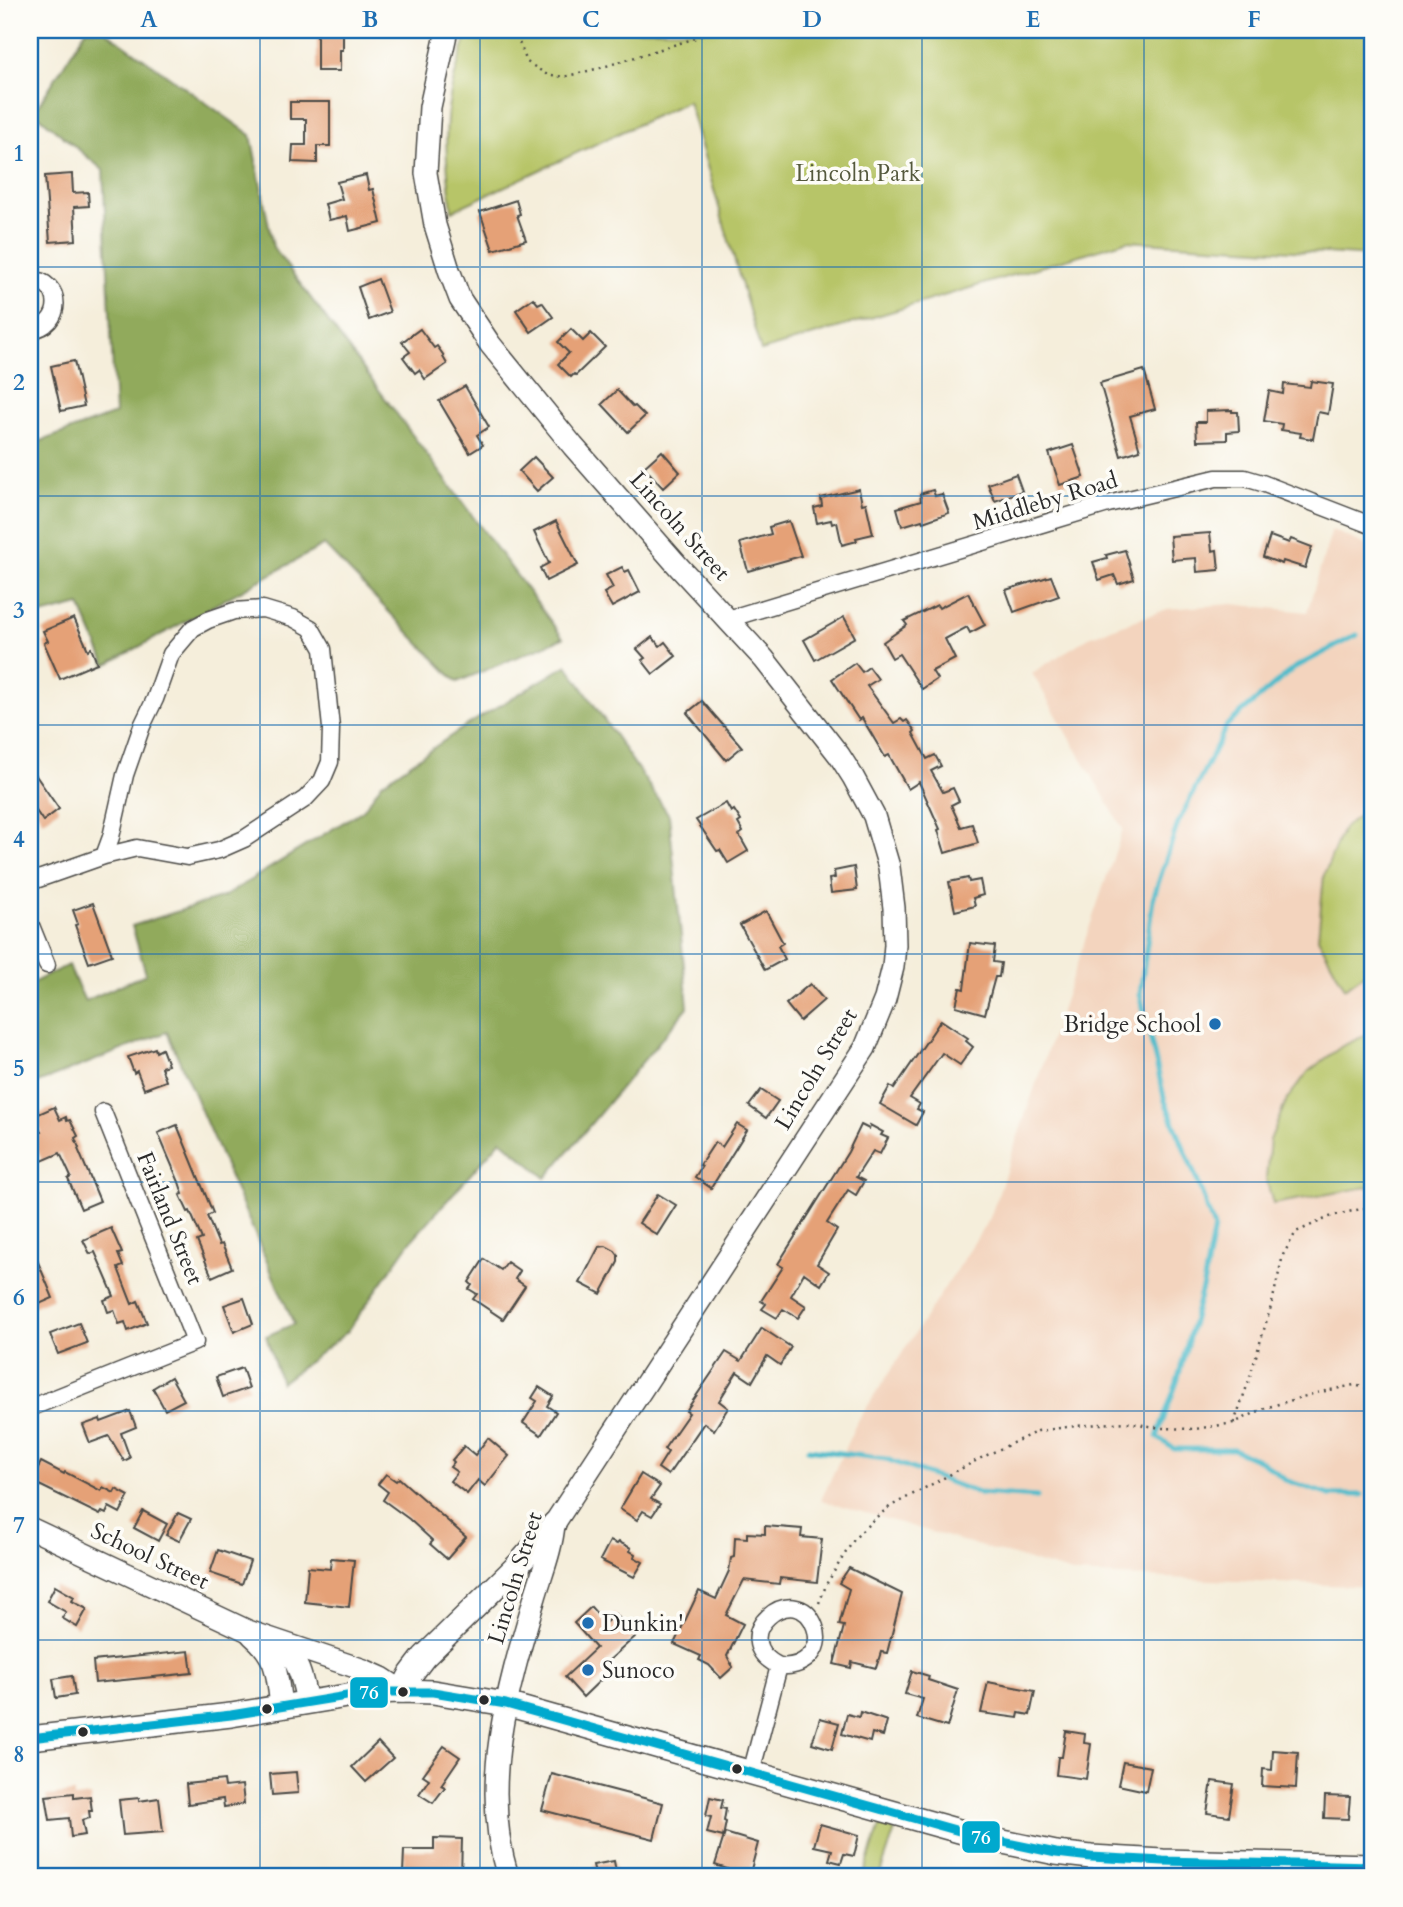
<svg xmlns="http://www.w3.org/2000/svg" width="1403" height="1907" viewBox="0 0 1403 1907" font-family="Cardo,serif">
  <rect width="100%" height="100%" fill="#fdfcf7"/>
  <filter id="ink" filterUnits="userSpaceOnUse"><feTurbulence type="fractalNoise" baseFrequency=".0143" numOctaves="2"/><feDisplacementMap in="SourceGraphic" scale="14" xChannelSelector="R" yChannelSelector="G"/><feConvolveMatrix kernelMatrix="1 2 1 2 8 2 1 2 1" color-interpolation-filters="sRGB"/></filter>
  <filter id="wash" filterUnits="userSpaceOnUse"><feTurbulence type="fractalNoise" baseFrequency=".00686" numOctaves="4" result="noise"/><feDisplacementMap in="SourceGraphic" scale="28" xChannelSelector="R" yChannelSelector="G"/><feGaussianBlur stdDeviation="1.57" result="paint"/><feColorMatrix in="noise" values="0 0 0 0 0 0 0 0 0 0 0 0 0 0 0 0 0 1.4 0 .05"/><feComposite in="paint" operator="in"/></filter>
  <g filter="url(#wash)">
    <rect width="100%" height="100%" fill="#f5eedb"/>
    <polygon fill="#f3d4be" points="1332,530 1373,548 1373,1587 1076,1574 821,1500 856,1424 990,1218 1123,829 1032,673 1089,637 1167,609 1232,604 1307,612"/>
    <g fill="#b7c568" stroke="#71784a" stroke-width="2">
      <path d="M469 30H1373V256L1126 241 761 351 688 101 452 211C448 176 443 138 449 103 453 78 461 53 469 30Z"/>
      <polygon points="1370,807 1373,811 1373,968 1345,988 1318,938 1324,875 1343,828"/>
      <polygon points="1373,1032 1373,1186 1273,1204 1266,1178 1270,1140 1287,1099 1309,1071 1342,1046"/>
      <polygon points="880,1826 895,1830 879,1877 863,1877"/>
    </g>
    <g fill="#91aa5c" stroke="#5e6a44" stroke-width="2">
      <polygon points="86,30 104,30 251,135 273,247 563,638 457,682 324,545 106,665 80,605 30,618 30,445 115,414 103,170 34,112"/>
      <polygon points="567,665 669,815 688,1007 546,1178 501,1140 411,1241 347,1332 281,1383 266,1336 294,1324 167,1032 30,1086 30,984 68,965 85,1001 146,974 132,926 223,897 363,810 382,783 464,727"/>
    </g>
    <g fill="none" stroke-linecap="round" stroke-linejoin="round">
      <g stroke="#50bccb" stroke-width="5">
        <polyline points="1357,635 1294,668 1227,725 1178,823 1153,899 1140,994 1165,1101 1199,1185 1214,1228 1204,1281 1177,1382 1157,1437 1174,1449 1233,1449 1263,1462 1285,1480 1329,1495 1362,1495"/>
        <polyline points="808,1449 886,1459 978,1493 1037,1497"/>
      </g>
    </g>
    <g id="blocks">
      <g fill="#e5a177">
        <polygon points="317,30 343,30 343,50 340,50 340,71 317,71"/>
        <polygon points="290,102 330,102 330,146 317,146 317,163 292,162 293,145 306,145 306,119 290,119"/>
        <polygon points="72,174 73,193 88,192 89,206 74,207 76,240 50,242 45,176"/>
        <polygon points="366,175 369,190 373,189 381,223 350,231 347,216 329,220 325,204 342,199 337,182"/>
        <polygon points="516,200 520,214 517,215 526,240 493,250 480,212"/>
        <polygon points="378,279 390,312 369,320 358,287"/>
        <polygon points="533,298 538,304 542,302 553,317 531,332 516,310"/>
        <polygon points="420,329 434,348 437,346 444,356 443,357 447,364 425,379 419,370 415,373 403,357 410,352 402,342"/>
        <polygon points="571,329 583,341 591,333 605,347 576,375 574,374 571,377 558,364 569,353 558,342"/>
        <polygon points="74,361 84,406 61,411 51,366"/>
        <polygon points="1144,370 1155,409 1130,416 1140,450 1121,456 1100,383"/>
        <polygon points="1311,381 1333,384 1328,414 1318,412 1313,439 1300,437 1301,433 1281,430 1282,424 1264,421 1269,391 1283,394 1284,384 1310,387"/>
        <polygon points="465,386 489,427 477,435 483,445 470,453 439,401"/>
        <polygon points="617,390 633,407 635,406 645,416 628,432 602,404"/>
        <polygon points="1232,410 1232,412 1238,412 1239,431 1227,432 1227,440 1197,441 1196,422 1206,422 1206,411"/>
        <polygon points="1073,445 1084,477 1060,485 1049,453"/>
        <polygon points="662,451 680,472 663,488 644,467"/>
        <polygon points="534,457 553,477 537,491 519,471"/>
        <polygon points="1016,474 1022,491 995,501 988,484"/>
        <polygon points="859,489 862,504 866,503 873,534 856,538 857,541 842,545 837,522 832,524 831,520 817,523 814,508 822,506 821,498"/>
        <polygon points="933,490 935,496 942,494 949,513 923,522 922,520 902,526 897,508 921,501 920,494"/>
        <polygon points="556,521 578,565 546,581 540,568 549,563 534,532"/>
        <polygon points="789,521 801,556 748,571 740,543 771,534 769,527"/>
        <polygon points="1210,533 1212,551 1217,550 1219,570 1197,572 1196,558 1172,560 1170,536"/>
        <polygon points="1270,536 1289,543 1291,539 1312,547 1305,568 1283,561 1282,564 1263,557"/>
        <polygon points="1125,550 1134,579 1118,584 1114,575 1099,580 1093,562 1107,558 1106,555"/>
        <polygon points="622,567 625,572 629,570 640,592 612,607 604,593 613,588 606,575"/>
        <polygon points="1051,576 1059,596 1014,612 1006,590"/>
        <polygon points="968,593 985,625 970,633 967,627 945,639 955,659 932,671 937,679 922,689 899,654 892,658 883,642 907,625 904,621 937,605 939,608"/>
        <polygon points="844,617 855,637 815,660 804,640"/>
        <polygon points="74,618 88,650 91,648 97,663 60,679 44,643 48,641 43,631"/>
        <polygon points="652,637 660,646 665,642 676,656 653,674 642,660 645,658 637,649"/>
        <polygon points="855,663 862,672 869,667 878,679 867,686 894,723 901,719 904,722 907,720 915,731 913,733 927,759 935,755 941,766 931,771 943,792 953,788 959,801 951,805 961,827 972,824 978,843 945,853 938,830 940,829 919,782 908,789 889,755 885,757 862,718 859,720 832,679"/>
        <polygon points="702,701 742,747 726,760 687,713"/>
        <polygon points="30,767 59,809 43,821 30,802"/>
        <polygon points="726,803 731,812 734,810 741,821 738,823 743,832 739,835 748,851 728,863 720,850 717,851 696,820"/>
        <polygon points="854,867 857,890 831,893 829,879 835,878 834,871"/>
        <polygon points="968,878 969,882 980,880 983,895 973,898 975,906 955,911 949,882"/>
        <polygon points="93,903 112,955 89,963 75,925 78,924 73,910"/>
        <polygon points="766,911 783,943 778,946 785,959 765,970 740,925"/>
        <polygon points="970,943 995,946 993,962 1001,963 999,977 995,977 985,1014 956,1006 960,988 964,989"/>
        <polygon points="810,984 824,1000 800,1021 786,1004"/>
        <polygon points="941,1020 968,1038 966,1041 973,1047 960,1065 942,1053 910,1098 920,1104 917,1109 923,1112 916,1125 880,1104 890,1086 894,1089"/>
        <polygon points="155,1048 156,1052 162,1049 168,1065 161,1067 166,1081 144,1089 137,1071 134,1073 128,1057"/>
        <polygon points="761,1090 778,1101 766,1118 749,1106"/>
        <polygon points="54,1107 60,1120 66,1117 67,1121 70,1120 78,1136 75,1138 79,1148 78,1149 100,1201 81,1209 68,1179 71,1177 60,1153 42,1161 31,1137 41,1132 34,1116"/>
        <polygon points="737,1124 747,1130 711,1188 695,1177 702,1166 700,1165 715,1142 722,1147"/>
        <polygon points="177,1125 213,1213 207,1216 219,1245 222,1244 232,1268 212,1277 197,1241 202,1239 190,1211 188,1212 180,1195 183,1194 179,1182 158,1133"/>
        <polygon points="861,1125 869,1129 870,1125 883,1132 881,1135 888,1138 880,1154 873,1151 856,1177 864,1181 856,1195 848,1190 827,1223 837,1230 817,1264 829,1272 821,1285 804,1273 791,1296 806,1306 798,1318 783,1309 777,1318 762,1309 766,1304 761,1301 783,1267 778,1264 848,1152"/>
        <polygon points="658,1194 676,1205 657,1235 639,1223"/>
        <polygon points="111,1228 122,1253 118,1254 123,1266 118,1268 132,1304 138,1301 147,1323 128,1331 125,1322 119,1324 114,1310 108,1312 104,1300 114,1296 95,1252 90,1254 83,1240"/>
        <polygon points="30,1243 53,1298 30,1308"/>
        <polygon points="606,1246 615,1251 618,1255 618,1262 601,1294 580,1283 599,1247"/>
        <polygon points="484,1259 501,1270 507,1262 520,1271 515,1279 525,1286 503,1319 473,1299 477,1294 469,1289 472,1285 469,1282"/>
        <polygon points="244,1298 253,1324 234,1332 224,1305"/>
        <polygon points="79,1323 87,1343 58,1354 50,1334"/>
        <polygon points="762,1328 791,1347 780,1365 767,1356 752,1382 737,1372 719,1401 728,1408 714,1430 704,1423 668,1475 658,1468 668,1452 664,1449 689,1413 686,1411 726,1352 741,1361"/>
        <polygon points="242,1368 249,1388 223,1397 216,1377"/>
        <polygon points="171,1377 184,1400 165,1410 153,1388"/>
        <polygon points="539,1387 553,1396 547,1406 556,1412 541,1435 523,1423 537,1401 532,1398"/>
        <polygon points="130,1411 136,1427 121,1433 130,1458 124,1461 109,1436 90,1443 83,1425 100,1419 101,1422"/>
        <polygon points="488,1438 509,1456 485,1486 478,1480 467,1494 450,1481 457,1472 450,1467 454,1462 452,1460 464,1446 475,1455"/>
        <polygon points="41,1462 64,1474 65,1472 101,1491 103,1487 114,1493 116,1489 129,1496 120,1513 109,1507 106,1514 102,1512 100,1515 31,1481"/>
        <polygon points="386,1474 396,1481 399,1478 466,1537 447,1559 430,1544 433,1541 409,1519 383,1500 388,1492 378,1484"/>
        <polygon points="641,1474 660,1486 651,1499 660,1504 652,1516 643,1511 637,1520 620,1509"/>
        <polygon points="143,1511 167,1524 158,1541 134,1528"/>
        <polygon points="178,1513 191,1519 179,1541 166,1535"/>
        <polygon points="765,1526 802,1529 801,1537 822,1539 817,1582 780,1578 779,1584 744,1580 726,1615 743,1624 727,1656 733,1667 721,1678 709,1665 699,1660 701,1656 674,1644 699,1591 716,1599 729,1571 731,1558 734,1557 735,1537 747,1538 747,1533 765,1534"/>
        <polygon points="610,1541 617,1544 619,1542 631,1548 630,1551 635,1554 634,1557 643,1562 634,1577 600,1560"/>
        <polygon points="218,1550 250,1561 242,1584 210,1573"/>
        <polygon points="331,1558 354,1560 349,1607 305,1602 308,1567 330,1569"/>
        <polygon points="849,1568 902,1594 887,1653 881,1652 876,1668 852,1662 851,1668 834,1664 844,1626 839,1625 849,1589 839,1583"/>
        <polygon points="55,1586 74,1597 72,1601 87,1609 77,1627 62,1618 66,1612 47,1601"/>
        <polygon points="591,1607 605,1623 615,1614 636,1636 606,1663 612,1669 583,1697 565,1677 596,1648 574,1623"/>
        <polygon points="189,1651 192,1673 95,1683 93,1661"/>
        <polygon points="912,1671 929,1676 928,1680 958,1690 947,1727 917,1718 923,1699 905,1694"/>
        <polygon points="72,1676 75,1695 56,1698 53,1679"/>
        <polygon points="988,1682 1035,1691 1030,1715 1019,1713 1018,1718 981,1713"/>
        <polygon points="860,1712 887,1721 883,1736 872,1733 870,1742 842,1734 847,1714 859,1717"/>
        <polygon points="820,1718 839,1723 832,1749 812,1743"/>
        <polygon points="1066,1731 1085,1734 1084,1743 1091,1744 1086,1779 1056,1775 1058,1757 1062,1757"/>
        <polygon points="378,1742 393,1758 366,1782 352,1767"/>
        <polygon points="444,1746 460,1757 441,1785 445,1787 433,1803 419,1794 429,1779 423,1775"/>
        <polygon points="1273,1750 1298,1752 1296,1788 1262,1786 1263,1769 1272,1770"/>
        <polygon points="1123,1762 1151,1767 1146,1791 1118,1785"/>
        <polygon points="296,1772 298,1793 272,1795 270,1774"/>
        <polygon points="552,1774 663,1803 654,1839 542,1810"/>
        <polygon points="224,1780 225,1787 242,1785 244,1804 224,1807 223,1799 188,1804 186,1784"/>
        <polygon points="1212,1781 1234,1784 1229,1816 1207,1813"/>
        <polygon points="74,1793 74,1798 90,1796 92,1811 89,1811 90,1818 82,1820 85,1835 71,1837 69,1818 50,1820 46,1796"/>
        <polygon points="1325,1796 1350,1797 1348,1819 1324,1818"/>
        <polygon points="710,1797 723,1800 721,1808 726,1809 724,1821 726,1822 723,1837 707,1833 711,1817 706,1816"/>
        <polygon points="139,1798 139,1801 159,1798 163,1832 123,1835 119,1800"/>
        <polygon points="820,1824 859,1835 854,1856 844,1854 841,1863 829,1860 832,1850 814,1846"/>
        <polygon points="725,1833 758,1843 749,1877 726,1872 727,1869 715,1865"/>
        <polygon points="434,1838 462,1839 461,1876 403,1874 404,1850 434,1850"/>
        <polygon points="614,1861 617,1877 596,1877 593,1865"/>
      </g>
    </g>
  </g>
  <g filter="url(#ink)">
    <use href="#blocks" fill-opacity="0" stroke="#494845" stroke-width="2"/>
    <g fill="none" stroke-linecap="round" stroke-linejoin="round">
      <g stroke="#494845" stroke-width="19">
        <g id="minor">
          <path d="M30 279C64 281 64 326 30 330"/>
          <polyline points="728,619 1108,504 1216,478 1245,478 1262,483 1373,526"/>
          <polyline points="30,882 104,856 137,848 187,857 219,850 244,839 305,799 322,781 330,762 331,728 323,649 311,628 293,618 263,609 234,611 208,620 193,628 171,654 155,699 142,726 125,775 111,837 104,856"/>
          <polyline points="30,923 47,965"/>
          <polyline points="30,1408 195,1342 103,1112"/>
          <path d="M751 1773 779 1666C721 1637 797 1576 815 1627 824 1652 801 1669 779 1666"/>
        </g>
      </g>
      <g stroke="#494845" stroke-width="24">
        <g id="tertiary">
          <path d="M447 30 430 107 426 173 435 225 449 270 460 299 490 344 573 446 679 567 764 659 839 755 853 777 874 816 889 867 894 908 895 945 893 967 885 999 865 1048 554 1524C552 1549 542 1573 535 1597 508 1688 479 1783 508 1877"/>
          <polyline points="30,1528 248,1631 364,1670 382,1678 402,1691"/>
          <path d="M252 1635C278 1657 277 1674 281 1707"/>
          <path d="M280 1643C299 1661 302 1677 307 1702"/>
        </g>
      </g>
      <g stroke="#494845" stroke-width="26">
        <g id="secondary">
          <polyline points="402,1691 411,1674 424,1657 519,1564 554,1524"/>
          <polyline points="30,1738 231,1715 371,1692 402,1691 433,1692 506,1704 984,1838 1056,1853 1091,1857 1163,1861 1373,1866"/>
        </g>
      </g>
      <g stroke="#494845" stroke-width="2.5" stroke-dasharray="2 5" stroke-linecap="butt">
        <polyline points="514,30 527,62 546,74 563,77 600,68 696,38 708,30"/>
        <polyline points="833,30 837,40"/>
        <polyline points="1234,1423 1247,1386 1272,1303 1283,1255 1296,1232 1332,1216 1373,1206"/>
        <polyline points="819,1603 827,1583 838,1565 855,1538 874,1519 891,1506 983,1457 1038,1431 1075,1426 1126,1422 1161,1428 1195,1429 1234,1423 1265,1408 1316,1393 1354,1385 1373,1390"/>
      </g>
      <use href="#minor" stroke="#fff" stroke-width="16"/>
      <use href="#tertiary" stroke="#fff" stroke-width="21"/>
      <use href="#secondary" stroke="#fff" stroke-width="23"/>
      <g stroke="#fdfcf7" stroke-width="14">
        <polyline id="bus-1" points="30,1738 231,1715 371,1692 433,1692 506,1704 984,1838 1056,1853 1091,1857 1163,1861 1373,1866"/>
      </g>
      <use href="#bus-1" stroke="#00a9ce" stroke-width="9"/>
    </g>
  </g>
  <path fill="none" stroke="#1f6fb2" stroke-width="2" stroke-opacity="0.55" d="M260 30V1877M480 30V1877M702 30V1877M922 30V1877M1144 30V1877M30 267H1373M30 496H1373M30 725H1373M30 954H1373M30 1182H1373M30 1411H1373M30 1640H1373"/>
  <g fill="#1f6fb2" stroke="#fdfcf7" stroke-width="2.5">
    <circle cx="1215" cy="1024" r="7"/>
    <circle cx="588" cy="1623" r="7"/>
    <circle cx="588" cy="1670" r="7"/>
  </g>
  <g fill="#2b2b2b" stroke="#fdfcf7" stroke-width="2.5">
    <circle cx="403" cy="1692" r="6"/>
    <circle cx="484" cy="1700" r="6"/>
    <circle cx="267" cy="1709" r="6"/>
    <circle cx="83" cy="1732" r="6"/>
    <circle cx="737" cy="1769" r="6"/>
  </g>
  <g text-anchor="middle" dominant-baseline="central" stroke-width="7" stroke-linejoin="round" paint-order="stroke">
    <g font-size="23" fill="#55593d" stroke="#fdfcf7">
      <text x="858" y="173">Lincoln Park</text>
    </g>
    <g font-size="23" fill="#2b2b2b" stroke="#fdfcf7">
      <text transform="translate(1045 501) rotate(-17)">Middleby Road</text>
      <text transform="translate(680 526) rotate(48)">Lincoln Street</text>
      <text transform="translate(816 1069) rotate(-59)">Lincoln Street</text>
      <text transform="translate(170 1218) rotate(68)">Fairland Street</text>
      <text transform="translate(150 1556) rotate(25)">School Street</text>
      <text transform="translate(515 1578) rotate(-73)">Lincoln Street</text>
    </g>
    <g font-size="23" fill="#2b2b2b" stroke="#fdfcf7" text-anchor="start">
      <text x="1201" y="1024" text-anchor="end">Bridge School</text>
      <text x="602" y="1623">Dunkin'</text>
      <text x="602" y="1670">Sunoco</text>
    </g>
  </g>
  <g stroke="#fdfcf7" stroke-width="2.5">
    <rect x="349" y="1676" width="40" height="33" rx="7" fill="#00a9ce"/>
    <rect x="961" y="1820" width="40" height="34" rx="7" fill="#00a9ce"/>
  </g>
  <g font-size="19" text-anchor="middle" font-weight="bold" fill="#fff">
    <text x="369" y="1699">76</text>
    <text x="981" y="1844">76</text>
  </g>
  <rect width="1403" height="1907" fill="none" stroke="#fdfcf7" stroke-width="77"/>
  <rect x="38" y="38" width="1326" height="1830" fill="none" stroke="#1f6fb2" stroke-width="2.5"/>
  <g font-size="23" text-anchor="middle" font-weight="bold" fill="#1f6fb2">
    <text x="149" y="27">A</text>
    <text x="370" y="27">B</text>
    <text x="591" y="27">C</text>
    <text x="812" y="27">D</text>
    <text x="1033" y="27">E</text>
    <text x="1254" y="27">F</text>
    <text x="19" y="161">1</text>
    <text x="19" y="390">2</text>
    <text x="19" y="618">3</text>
    <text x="19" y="847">4</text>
    <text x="19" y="1076">5</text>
    <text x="19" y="1305">6</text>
    <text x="19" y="1533">7</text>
    <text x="19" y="1762">8</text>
  </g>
</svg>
